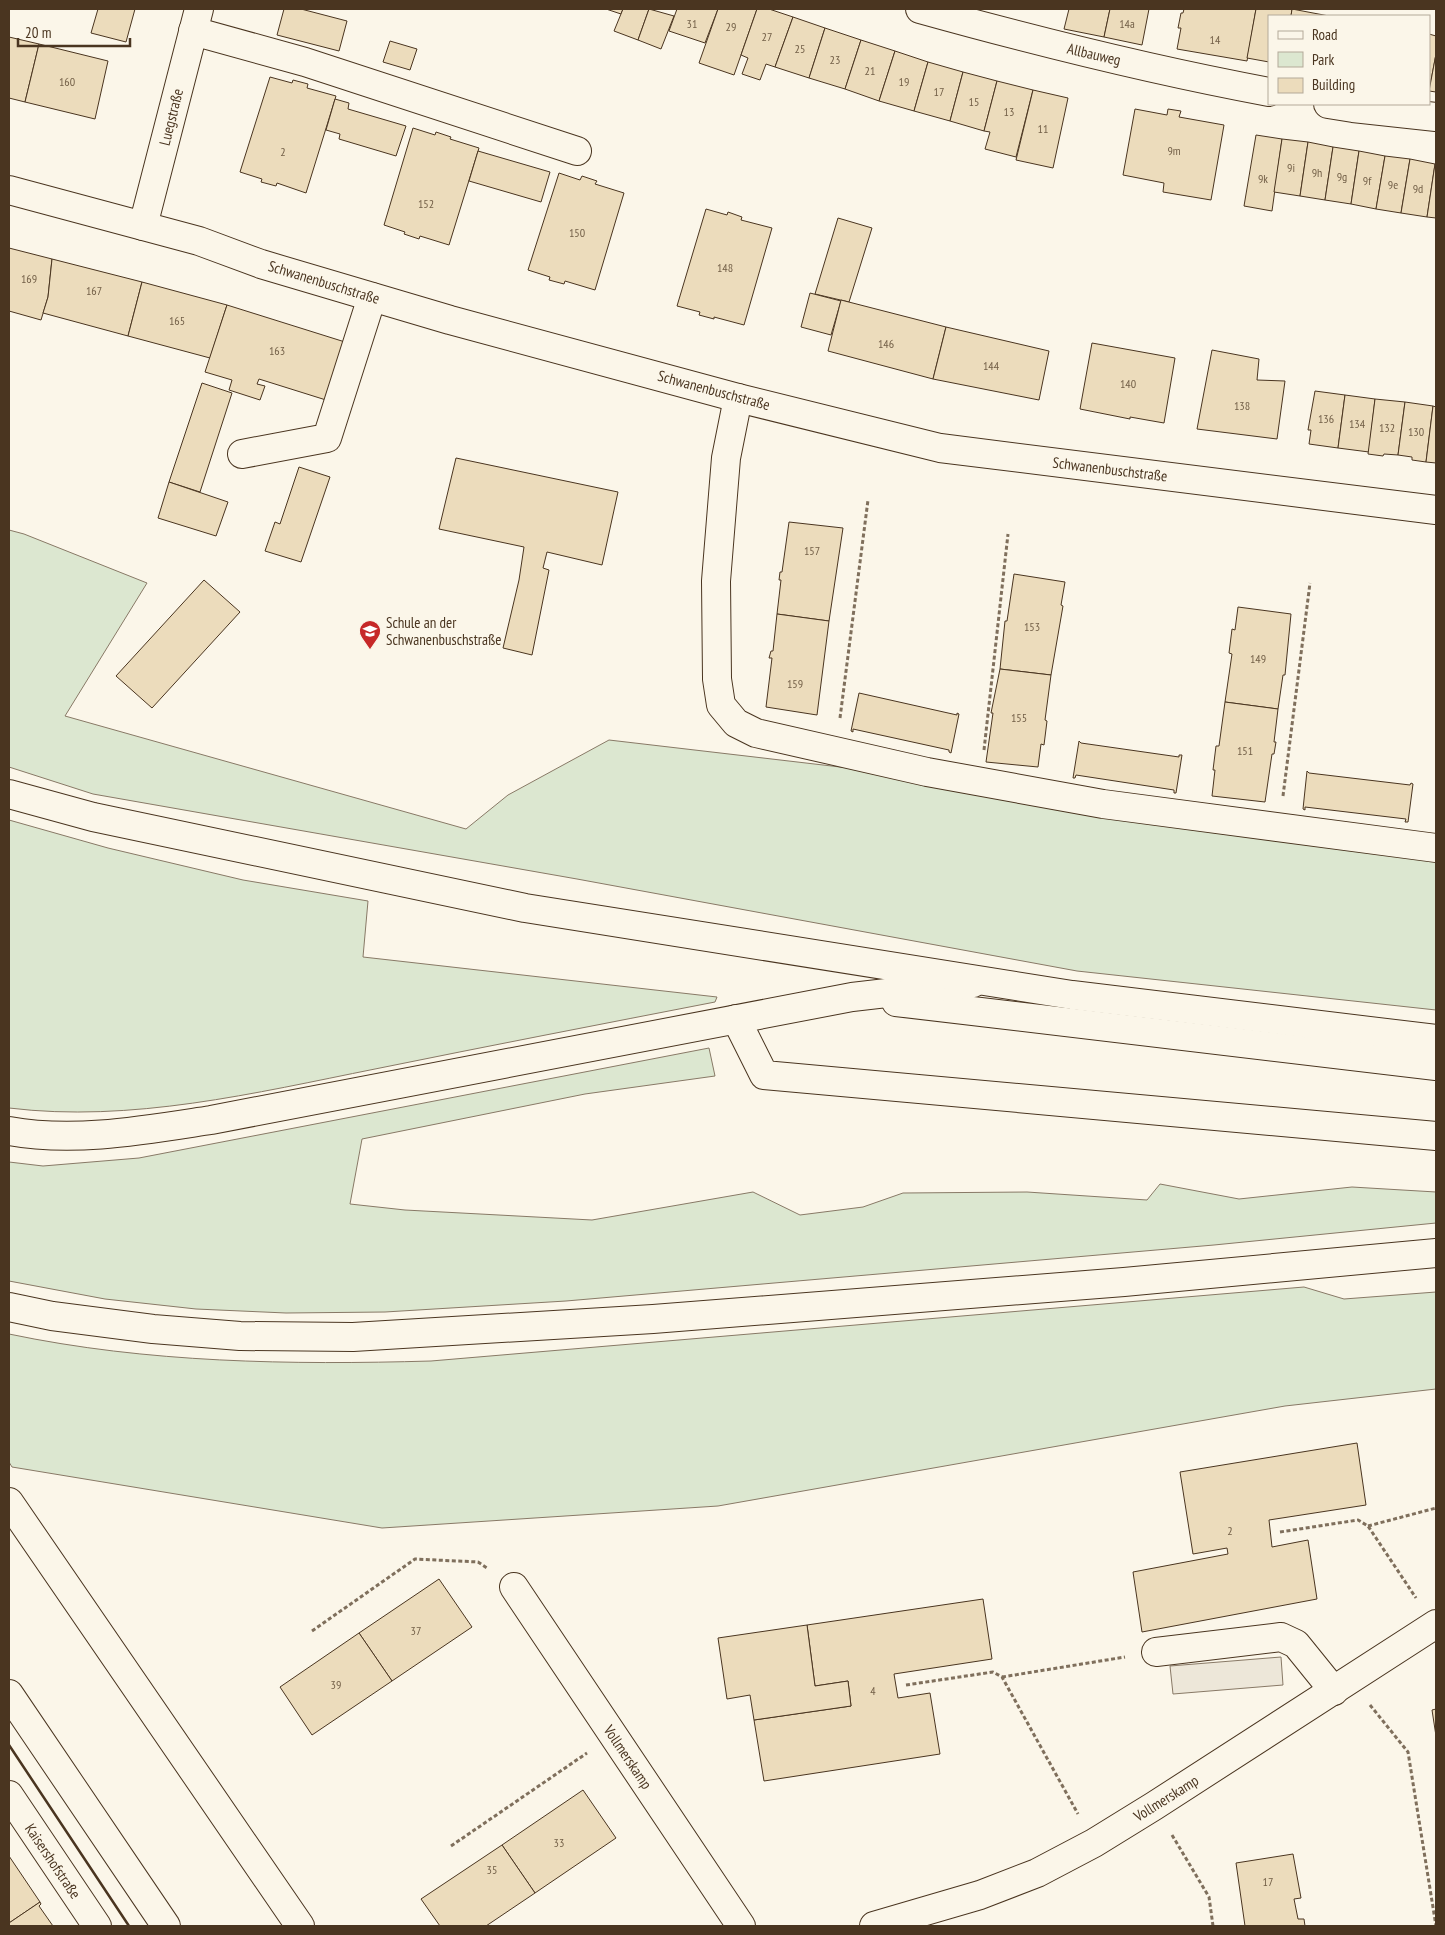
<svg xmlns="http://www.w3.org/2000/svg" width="1445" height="1935" viewBox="0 0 1445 1935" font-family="'PT Sans Narrow',sans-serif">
  <rect width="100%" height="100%" fill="#fbf6e9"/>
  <g fill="#dce7d0" stroke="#887966">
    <polygon points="9,530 24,534 147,583 65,716 466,829 508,795 609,740 960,781 1436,852 1436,1010 1077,971 577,879 93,794 9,767"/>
    <path d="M9 820 108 848 243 880 368 901 363 957 717 997 715 1002C602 1024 488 1046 375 1069 255 1093 131 1123 9 1108Z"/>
    <polygon points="709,1048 715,1076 585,1094 362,1139 350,1204 405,1210 592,1220 753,1192 800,1215 863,1207 903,1193 1027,1192 1147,1200 1160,1184 1239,1199 1352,1187 1436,1192 1436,1223 1214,1245 566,1301 385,1312 286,1313 196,1309 105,1299 9,1281 9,1162 43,1166 139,1158"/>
    <path d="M1304 1287 1344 1299 1436 1292V1389L1285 1406 718 1506 382 1528 12 1467 9 1462V1334C147 1363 291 1365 431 1361Z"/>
  </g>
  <polygon fill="#ede7d9" stroke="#887966" points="1281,1657 1283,1685 1173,1694 1170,1666"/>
  <g fill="#ecdcbc" stroke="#4a3520">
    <polygon points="98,9 135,9 126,42 91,33"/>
    <polygon points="284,9 301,9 347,21 339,51 277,35"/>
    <polygon points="606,9 623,9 621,14"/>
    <polygon points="623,9 649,9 638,40 614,31"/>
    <polygon points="649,9 674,16 661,49 638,40"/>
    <polygon points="677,9 718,9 705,43 669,31"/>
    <polygon points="718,9 757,9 734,75 699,63"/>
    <polygon points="757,9 769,9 793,17 775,67 766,64 760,80 742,74 748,58 741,55"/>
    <polygon points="1069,9 1110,9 1104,37 1064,29"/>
    <polygon points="1110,9 1149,9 1142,45 1104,37"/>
    <polygon points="1184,9 1256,9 1247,61 1177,49 1181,28 1178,28 1181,13 1183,13"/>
    <polygon points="1256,9 1292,9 1291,16 1269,16 1269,62 1247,58"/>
    <polygon points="1292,9 1329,16 1291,16"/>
    <polygon points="793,17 825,28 809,78 775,67"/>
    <polygon points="825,28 861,40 845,89 809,78"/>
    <polygon points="1429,34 1436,36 1436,54 1429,91"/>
    <polygon points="9,37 39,44 25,102 9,98"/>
    <polygon points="861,40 895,51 879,101 845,89"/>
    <polygon points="390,41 417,49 410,70 383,62"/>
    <polygon points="39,44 108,61 95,119 25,102"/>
    <polygon points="895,51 928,62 914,111 879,101"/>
    <polygon points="1436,54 1436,92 1429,91"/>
    <polygon points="928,62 963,72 950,121 914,111"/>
    <polygon points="963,72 997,81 984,131 950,121"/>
    <polygon points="270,77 292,83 293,80 308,84 307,88 336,96 306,193 277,183 276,186 261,182 262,179 240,172"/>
    <polygon points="997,81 1033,90 1016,157 985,149 990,132 984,131"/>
    <polygon points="1033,90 1068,98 1053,168 1016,160"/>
    <polygon points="335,99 349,103 348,109 406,126 396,156 339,139 340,134 326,130"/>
    <polygon points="1135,109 1167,115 1168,109 1181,111 1179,117 1224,125 1211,200 1163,192 1164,183 1123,175"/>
    <polygon points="413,128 435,135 436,132 451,137 450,139 479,148 449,245 420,236 419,239 404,234 405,232 384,225"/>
    <polygon points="1256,135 1282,139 1272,211 1244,206"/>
    <polygon points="1282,139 1308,142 1300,196 1274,192"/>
    <polygon points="1308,142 1333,147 1325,200 1300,196"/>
    <polygon points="1333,147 1359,151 1351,204 1325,200"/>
    <polygon points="478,151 550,172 541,202 469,181"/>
    <polygon points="1359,151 1385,156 1376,209 1351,204"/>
    <polygon points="1385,156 1410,159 1401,213 1376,209"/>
    <polygon points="1410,159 1435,164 1427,217 1401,213"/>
    <polygon points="1435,164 1436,164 1436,218 1427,217"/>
    <polygon points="559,173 580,180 582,176 597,181 595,184 624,193 595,290 565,281 564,284 549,280 550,277 528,270"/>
    <polygon points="706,209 727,215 728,212 742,217 741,220 772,228 744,325 714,317 714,319 699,315 700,312 677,306"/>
    <polygon points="838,218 872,228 849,302 815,294"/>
    <polygon points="9,248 52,259 48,297 41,320 9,311"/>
    <polygon points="52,259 142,282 128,336 43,313 48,297"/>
    <polygon points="142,282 227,305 210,358 128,336"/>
    <polygon points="810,293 841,301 831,335 801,327"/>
    <polygon points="841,300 946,327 933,379 828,351"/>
    <polygon points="227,305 345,342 326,400 259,379 257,384 265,386 260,400 229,390 232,380 205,372"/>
    <polygon points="946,327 1049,351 1039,400 933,379"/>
    <polygon points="1092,343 1175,358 1164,423 1130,417 1130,419 1080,409"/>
    <polygon points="1212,350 1259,359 1257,380 1285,381 1277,439 1197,429"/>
    <polygon points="202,383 232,393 200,492 169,482"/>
    <polygon points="1315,391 1345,395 1338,448 1309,444 1311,430 1308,430"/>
    <polygon points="1345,395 1375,399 1369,452 1338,448"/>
    <polygon points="1375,399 1405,402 1398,455 1384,454 1383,456 1368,454"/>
    <polygon points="1405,402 1433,406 1426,462 1412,460 1412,457 1398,455"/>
    <polygon points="1433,406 1436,407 1436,463 1426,462"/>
    <polygon points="456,458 618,492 602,565 547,552 543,568 549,570 532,655 503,648 519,580 524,547 439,529"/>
    <polygon points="299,467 330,477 301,562 265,551 275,522 280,524"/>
    <polygon points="169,482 228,502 216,536 158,518"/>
    <polygon points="789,522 843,528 829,621 777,614 781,580 779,580 780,572 782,572"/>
    <polygon points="1014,574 1065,582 1061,605 1063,606 1051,675 1000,669 1005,621 1007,621"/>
    <polygon points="204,580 240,612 152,708 116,676"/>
    <polygon points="1238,607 1291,614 1285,675 1283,675 1278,709 1225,702 1232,654 1229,653 1232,629 1235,630"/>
    <polygon points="777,614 829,621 817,715 766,707 772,658 769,658 771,651 773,651"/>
    <polygon points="1000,669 1051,675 1045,720 1047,721 1044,745 1041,744 1038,767 986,762 993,713 991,713"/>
    <polygon points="859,693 957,715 957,713 959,714 951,753 949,752 949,750 853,729 853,732 851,731"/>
    <polygon points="1225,702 1278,709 1274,742 1276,742 1274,754 1272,754 1265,802 1212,796 1215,770 1213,770 1216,746 1219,746"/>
    <polygon points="1079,741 1081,743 1179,757 1179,755 1182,755 1176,793 1174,793 1174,790 1076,775 1075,778 1073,778"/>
    <polygon points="1307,771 1309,773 1410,785 1411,783 1413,784 1408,822 1405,822 1406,819 1305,807 1305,810 1303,809"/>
    <polygon points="1357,1443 1366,1505 1269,1520 1272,1547 1308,1540 1317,1599 1142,1632 1133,1572 1228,1554 1227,1548 1193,1554 1180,1472"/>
    <polygon points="439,1579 472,1627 392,1681 359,1633"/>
    <polygon points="983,1599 992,1659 894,1674 898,1698 930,1693 940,1754 764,1781 754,1720 851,1706 848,1681 815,1686 807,1625"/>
    <polygon points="807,1625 815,1686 848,1681 851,1706 754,1720 750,1695 727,1699 718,1638"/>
    <polygon points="359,1633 392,1681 312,1735 280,1687"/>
    <polygon points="1436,1709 1436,1736 1432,1710"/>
    <polygon points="583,1790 616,1838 535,1893 502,1845"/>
    <polygon points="502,1845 535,1893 486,1926 440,1926 421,1899"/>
    <polygon points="1293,1854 1301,1898 1294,1899 1298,1919 1304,1919 1305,1926 1245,1926 1236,1863"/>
    <polygon points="9,1856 40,1902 9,1923"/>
    <polygon points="40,1902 41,1904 39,1906 53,1926 9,1926 9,1923"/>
  </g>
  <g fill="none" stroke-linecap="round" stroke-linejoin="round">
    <g stroke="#4a3520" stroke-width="30">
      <g id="minor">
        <path d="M920 9C1035 41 1151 70 1269 92"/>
        <polyline points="193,31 305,62 577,151"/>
        <polyline points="1328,104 1353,108 1436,117"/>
        <polyline points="9,190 199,241 261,264 450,320 738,398 940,448 1436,510"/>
        <polyline points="143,226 199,9"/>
        <polyline points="738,398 726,458 716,581 717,679 721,705 736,723 756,733 927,772 1103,804 1436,848"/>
        <polyline points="242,454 327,438 372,297"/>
        <polyline points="896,1002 1436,1066"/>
        <polyline points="736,1019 764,1075 1436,1136"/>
        <path d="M9 1131C75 1143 145 1130 211 1120L852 997 973 983"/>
        <polyline points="514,1587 741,1926"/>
        <polyline points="1156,1652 1281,1637 1296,1644 1334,1691"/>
        <polyline points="9,1795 97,1926"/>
        <polyline points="874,1926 980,1895 1037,1873 1094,1843 1154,1806 1436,1624"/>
      </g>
    </g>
    <g stroke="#4a3520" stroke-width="30">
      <g id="highway">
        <polyline points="9,794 93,817 525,908 1072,995 1436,1039"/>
        <polyline points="9,1307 52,1316 153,1329 240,1336 353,1337 653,1319 1124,1282 1436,1253"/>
        <polyline points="9,1502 300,1926"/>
        <polyline points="9,1694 166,1926"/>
      </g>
    </g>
    <g stroke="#7f6f5c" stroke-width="3" stroke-dasharray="4 2.5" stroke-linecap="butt">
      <polyline points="840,718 868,500"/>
      <polyline points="984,750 1008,534"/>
      <polyline points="1283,796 1310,583"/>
      <polyline points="1368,1526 1436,1508"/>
      <polyline points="1280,1532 1358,1520 1368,1526 1416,1598"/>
      <polyline points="312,1631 415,1559 478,1562 487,1568"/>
      <polyline points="1002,1677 1125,1657"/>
      <polyline points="906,1685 993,1672 1002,1677 1078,1814"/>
      <polyline points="1370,1705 1408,1752 1436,1926"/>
      <polyline points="1172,1835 1209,1897 1213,1926"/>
      <polyline points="451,1846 587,1753"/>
    </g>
    <use href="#minor" stroke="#fbf6e9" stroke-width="28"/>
    <use href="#highway" stroke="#fbf6e9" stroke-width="28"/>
    <polyline stroke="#4a3520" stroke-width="2.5" points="9,1745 129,1926"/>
  </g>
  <defs>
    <g id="school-pin" transform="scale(1.125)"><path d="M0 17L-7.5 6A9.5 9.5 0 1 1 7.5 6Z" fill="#c62828" stroke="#fbf6e9"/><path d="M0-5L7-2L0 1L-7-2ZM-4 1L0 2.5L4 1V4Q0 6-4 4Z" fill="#fff"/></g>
  </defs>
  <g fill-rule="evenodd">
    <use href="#school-pin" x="370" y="631"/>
  </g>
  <g text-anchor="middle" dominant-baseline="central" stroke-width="4" stroke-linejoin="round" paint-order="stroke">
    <g font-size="12" fill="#725f47">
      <text x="692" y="23">31</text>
      <text x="1127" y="23">14a</text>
      <text x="731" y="26">29</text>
      <text x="767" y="36">27</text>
      <text x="1215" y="39">14</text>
      <text x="800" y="48">25</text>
      <text x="835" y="59">23</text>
      <text x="870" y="70">21</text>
      <text x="67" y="81">160</text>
      <text x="904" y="81">19</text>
      <text x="939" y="91">17</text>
      <text x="974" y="101">15</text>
      <text x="1009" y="111">13</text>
      <text x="1043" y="128">11</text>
      <text x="1174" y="150">9m</text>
      <text x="283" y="151">2</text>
      <text x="1291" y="167">9i</text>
      <text x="1317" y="172">9h</text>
      <text x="1342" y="176">9g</text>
      <text x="1263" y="178">9k</text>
      <text x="1367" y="180">9f</text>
      <text x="1393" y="184">9e</text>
      <text x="1418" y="188">9d</text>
      <text x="426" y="203">152</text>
      <text x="577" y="232">150</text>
      <text x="725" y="267">148</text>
      <text x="29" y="278">169</text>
      <text x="94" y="290">167</text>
      <text x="177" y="320">165</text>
      <text x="886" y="343">146</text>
      <text x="277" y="350">163</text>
      <text x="991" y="365">144</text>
      <text x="1128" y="383">140</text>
      <text x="1242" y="405">138</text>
      <text x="1326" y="418">136</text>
      <text x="1357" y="423">134</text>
      <text x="1387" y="427">132</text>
      <text x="1416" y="431">130</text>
      <text x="812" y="550">157</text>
      <text x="1032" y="626">153</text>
      <text x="1258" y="658">149</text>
      <text x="795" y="683">159</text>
      <text x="1019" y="717">155</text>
      <text x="1245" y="750">151</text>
      <text x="1230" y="1530">2</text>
      <text x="416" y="1630">37</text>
      <text x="336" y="1684">39</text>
      <text x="873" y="1690">4</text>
      <text x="559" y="1842">33</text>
      <text x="492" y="1869">35</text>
      <text x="1268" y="1881">17</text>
    </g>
    <g font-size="15" fill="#4a3520" stroke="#fbf6e9">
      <text transform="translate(1094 54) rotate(13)">Allbauweg</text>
      <text transform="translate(171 117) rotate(-76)">Luegstraße</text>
      <text transform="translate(324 282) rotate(17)">Schwanenbuschstraße</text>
      <text transform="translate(714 390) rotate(15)">Schwanenbuschstraße</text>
      <text transform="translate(1110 469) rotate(7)">Schwanenbuschstraße</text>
      <text transform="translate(628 1757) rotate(56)">Vollmerskamp</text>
      <text transform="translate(1166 1798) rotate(-32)">Vollmerskamp</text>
      <text transform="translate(53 1861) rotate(56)">Kaisershofstraße</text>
    </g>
    <g font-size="15" fill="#4a3520" stroke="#fbf6e9" text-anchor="start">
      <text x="386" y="622">Schule an der<tspan x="386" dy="17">Schwanenbuschstraße</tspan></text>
    </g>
  </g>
  <rect width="1445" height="1935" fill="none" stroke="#4a3520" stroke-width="20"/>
  <rect x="1268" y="15" width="162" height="90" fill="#fbf6e9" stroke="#b4a999"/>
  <rect x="1278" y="31" width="25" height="8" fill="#fbf6e9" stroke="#b4a999"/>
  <text x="1312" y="40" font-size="15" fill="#4a3520">Road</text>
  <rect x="1278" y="52" width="25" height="15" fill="#dce7d0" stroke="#b4a999"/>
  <text x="1312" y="65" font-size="15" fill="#4a3520">Park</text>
  <rect x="1278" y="78" width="25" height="15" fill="#ecdcbc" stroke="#b4a999"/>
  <text x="1312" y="90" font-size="15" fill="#4a3520">Building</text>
  <path d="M18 38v8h112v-8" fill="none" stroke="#4a3520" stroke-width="2.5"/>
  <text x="25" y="38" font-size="15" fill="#4a3520" stroke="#fbf6e9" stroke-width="4" paint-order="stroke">20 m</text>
</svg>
